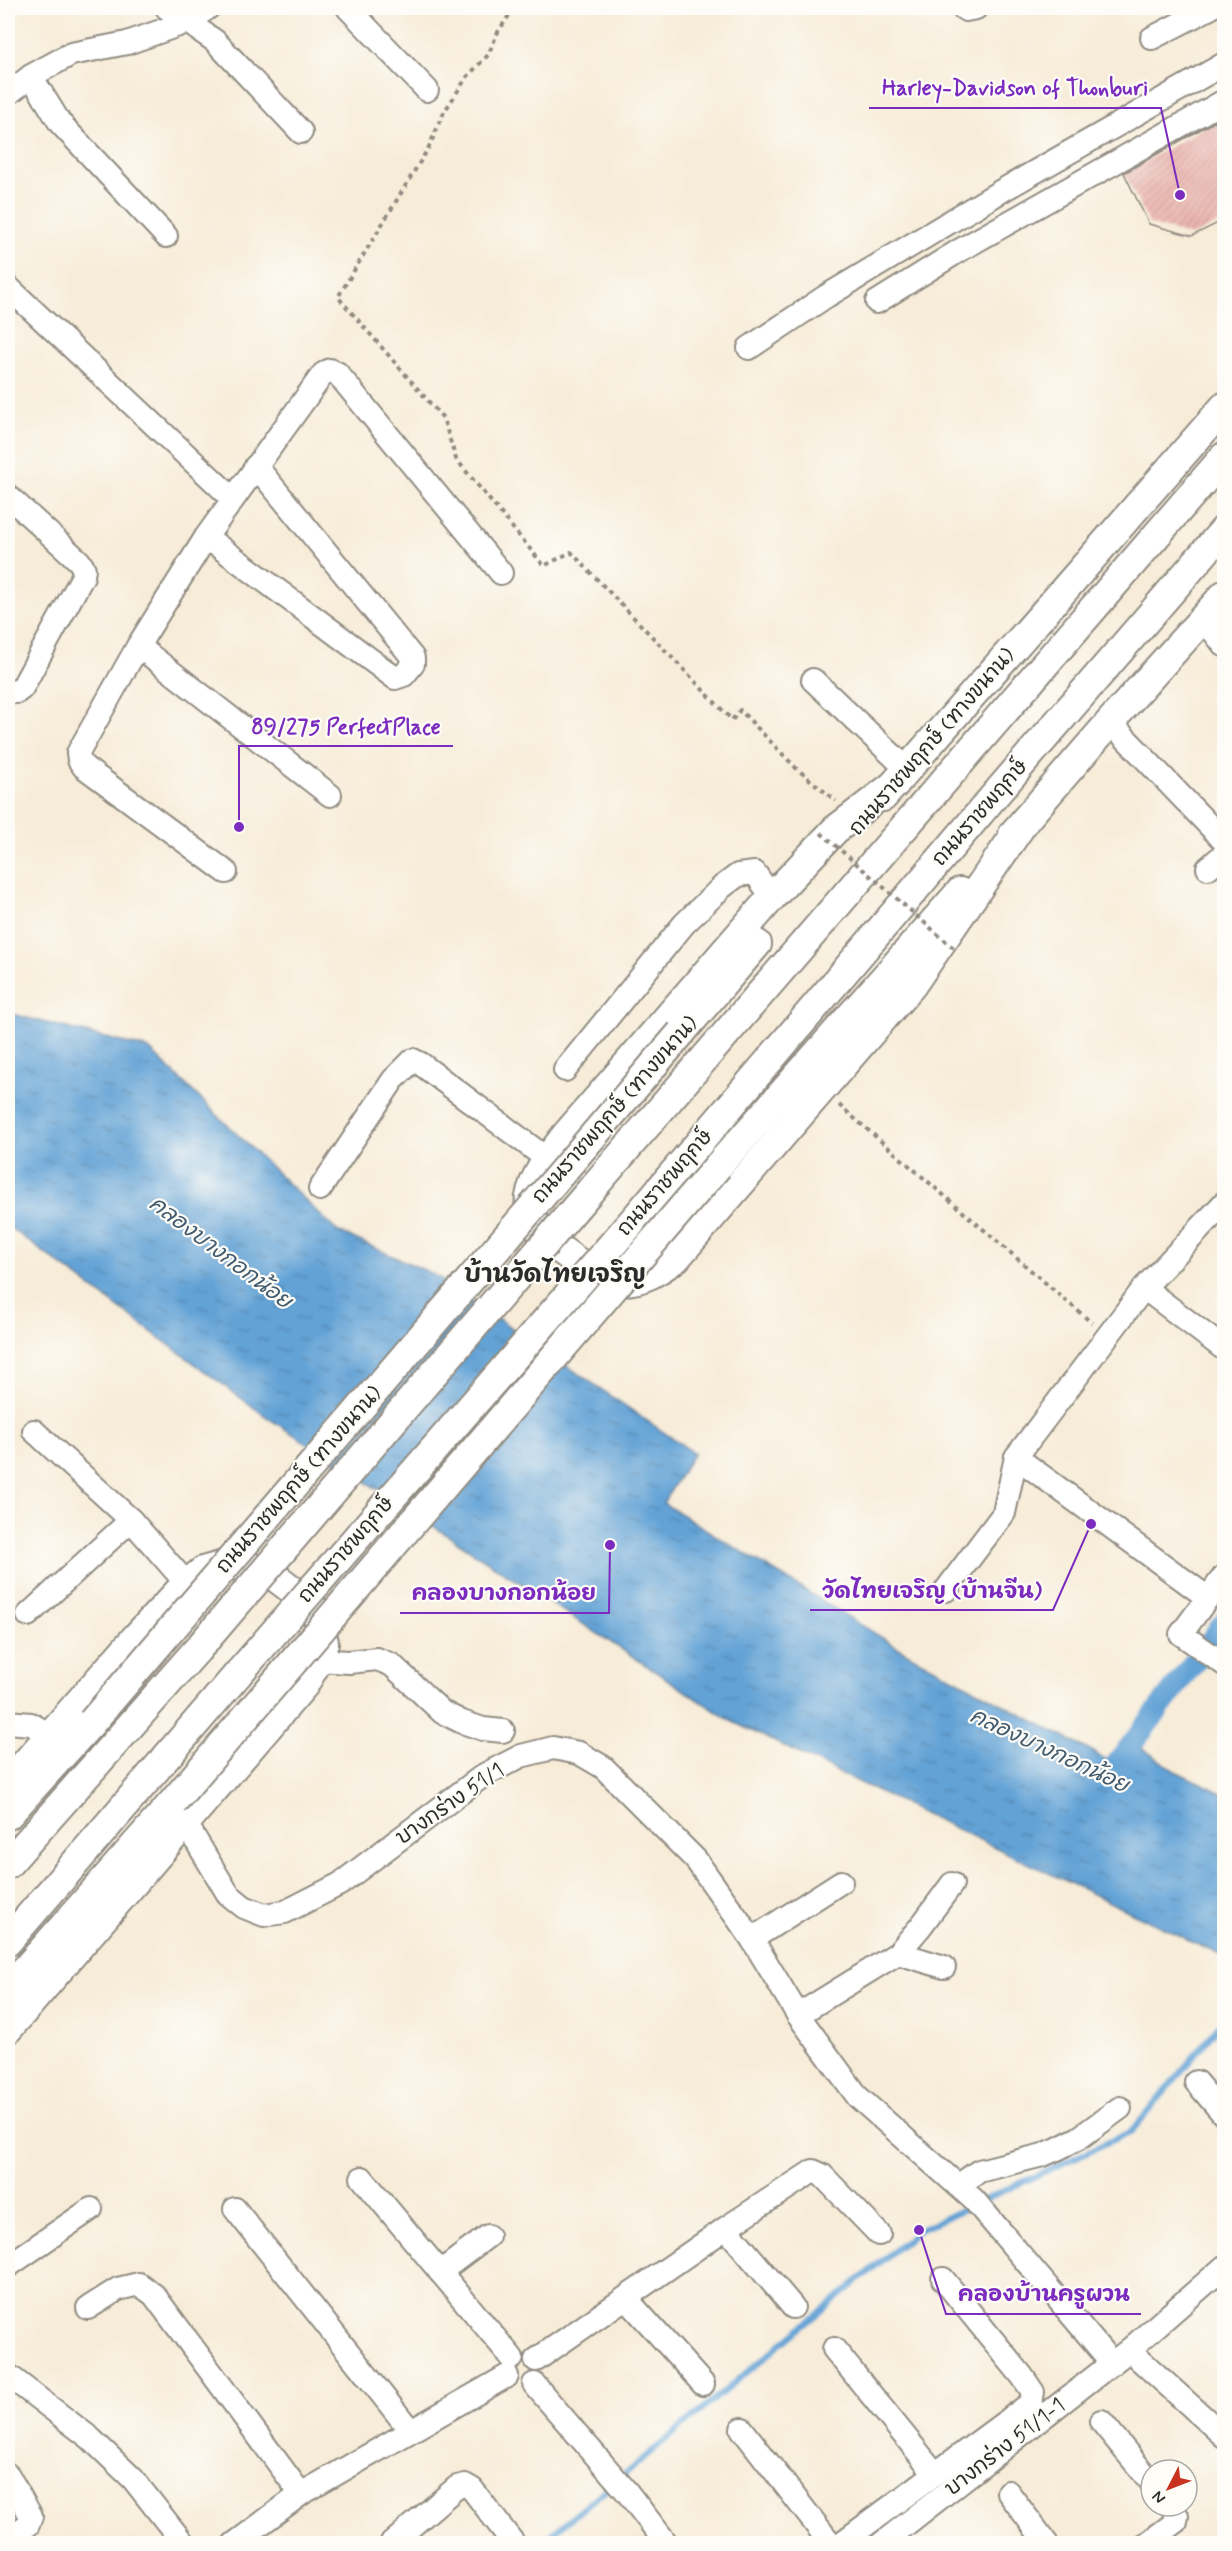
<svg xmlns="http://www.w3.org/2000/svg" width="1232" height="2551" viewBox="0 0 1232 2551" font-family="Mynerve,'Playpen Sans Thai',sans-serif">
  <defs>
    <pattern id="water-ripples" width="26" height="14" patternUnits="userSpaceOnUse" patternTransform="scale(1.5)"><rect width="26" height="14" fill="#62a2d5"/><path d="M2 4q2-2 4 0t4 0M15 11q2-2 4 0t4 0" fill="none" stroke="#5184ad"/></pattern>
    <pattern id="building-hatch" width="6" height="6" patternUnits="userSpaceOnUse" patternTransform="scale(1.5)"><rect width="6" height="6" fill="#ebb4ae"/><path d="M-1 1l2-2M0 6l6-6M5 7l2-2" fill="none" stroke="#ca9b96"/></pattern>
  </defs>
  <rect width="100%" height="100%" fill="#fdfcf7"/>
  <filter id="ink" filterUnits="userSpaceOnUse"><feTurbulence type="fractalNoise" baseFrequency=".0167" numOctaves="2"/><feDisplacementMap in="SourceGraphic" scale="12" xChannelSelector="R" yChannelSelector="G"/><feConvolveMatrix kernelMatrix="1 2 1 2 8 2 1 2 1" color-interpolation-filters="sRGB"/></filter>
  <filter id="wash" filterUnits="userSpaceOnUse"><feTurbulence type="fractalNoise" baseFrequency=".008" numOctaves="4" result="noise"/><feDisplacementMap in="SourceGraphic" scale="24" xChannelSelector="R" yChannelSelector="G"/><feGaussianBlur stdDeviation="1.35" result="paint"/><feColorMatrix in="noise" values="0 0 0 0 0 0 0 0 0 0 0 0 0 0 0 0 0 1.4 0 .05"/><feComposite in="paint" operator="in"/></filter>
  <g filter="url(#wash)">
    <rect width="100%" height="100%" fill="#f7ecd8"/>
    <polygon fill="url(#water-ripples)" stroke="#466680" stroke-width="1.5" points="8,1013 149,1049 337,1231 433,1274 694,1453 663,1503 905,1652 1109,1761 1128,1738 1175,1771 1224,1794 1224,1957 731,1721 268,1418 8,1226"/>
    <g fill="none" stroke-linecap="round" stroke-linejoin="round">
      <g stroke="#62a2d5" stroke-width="6">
        <polyline points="982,2201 1132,2131 1224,2020"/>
        <polyline points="540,2544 919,2230 973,2205"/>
      </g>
      <polyline stroke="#62a2d5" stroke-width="22" points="1116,1765 1224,1623"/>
    </g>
    <g id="blocks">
      <polygon fill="url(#building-hatch)" points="1224,116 1224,220 1192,236 1149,224 1124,173"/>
    </g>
  </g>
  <g filter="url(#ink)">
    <use href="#blocks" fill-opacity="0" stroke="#918c82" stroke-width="1.5"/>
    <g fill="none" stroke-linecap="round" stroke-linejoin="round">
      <g stroke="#918c82" stroke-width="26">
        <g id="minor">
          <polyline points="167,8 215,41 301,132"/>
          <polyline points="348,8 427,90"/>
          <polyline points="963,8 966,10 976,8"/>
          <polyline points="1152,38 1210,8"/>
          <polyline points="31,76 60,123 166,236"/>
          <polyline points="8,94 31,76 71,54 127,43 187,22 208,8"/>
          <polyline points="8,287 233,499"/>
          <polyline points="877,302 960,250 1224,101"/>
          <polyline points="749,348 825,297 1003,190 1224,64"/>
          <polyline points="8,496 79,561 84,569 83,576 22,688 17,692 8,691"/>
          <polyline points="206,537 395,678 404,675 413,664 413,658 256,466"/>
          <polyline points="1203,618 1224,645"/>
          <polyline points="138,646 330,795"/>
          <polyline points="813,680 908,770"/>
          <polyline points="1110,722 1224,841"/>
          <polyline points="1208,868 1224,854"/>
          <polyline points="226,872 84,767 79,760 78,753 138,646 206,537 323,374 330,370 337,373 501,573"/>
          <polyline points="565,1070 684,924 722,887 738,875 755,873 772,897"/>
          <polyline points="320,1189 393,1080 413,1060 421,1064 547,1159"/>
          <polyline points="1144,1288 1224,1349"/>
          <polyline points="34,1431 131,1520 187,1584"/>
          <polyline points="1016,1457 1208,1598"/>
          <polyline points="1224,1576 1181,1634 1224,1664"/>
          <polyline points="946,1590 1004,1513 1016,1457 1144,1288 1224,1203"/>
          <polyline points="28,1615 131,1520"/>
          <polyline points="318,1660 349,1662 377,1659 392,1665 442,1712 462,1722 483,1729 503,1731"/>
          <polyline points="8,1722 31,1724 50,1735"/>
          <polyline points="185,1822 228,1894 244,1907 264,1915 285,1912 340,1884 484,1775 521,1756 553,1748 579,1753 603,1767 696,1860 752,1939 798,2015 858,2097 974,2200 1112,2363"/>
          <polyline points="752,1939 841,1882"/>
          <polyline points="898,1953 944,1967"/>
          <polyline points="798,2015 898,1953 921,1926 952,1884"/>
          <polyline points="1196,2082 1224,2115"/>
          <polyline points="362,2178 512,2358"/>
          <polyline points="959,2185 979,2171 1043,2155 1057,2149 1079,2138 1120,2108"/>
          <polyline points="235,2209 410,2430"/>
          <polyline points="726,2228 793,2307"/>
          <polyline points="8,2266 91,2209"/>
          <polyline points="440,2272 488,2236"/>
          <polyline points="626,2298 703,2384"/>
          <polyline points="88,2308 118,2289 139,2284 154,2295 301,2494"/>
          <polyline points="834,2349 934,2472"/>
          <polyline points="1129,2350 1224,2436"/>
          <polyline points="536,2360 726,2228 813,2171 822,2175 879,2234"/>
          <polyline points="8,2375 90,2438 133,2479 184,2544"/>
          <polyline points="534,2384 627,2492 667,2544"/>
          <polyline points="1101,2421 1151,2482"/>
          <polyline points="742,2429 831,2544"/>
          <polyline points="8,2475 31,2516 28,2525 8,2538"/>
          <polyline points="1008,2492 1047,2544"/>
          <polyline points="234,2544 301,2494 507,2376"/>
          <polyline points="391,2544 457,2487 465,2485 472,2489 514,2544"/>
          <polyline points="840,2544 1031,2403 1033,2392 1022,2376 943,2279"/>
          <polyline points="881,2544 1129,2350 1224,2267"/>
          <polyline points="1146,2544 1176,2522 1177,2516 1171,2506"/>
        </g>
      </g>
      <g stroke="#918c82" stroke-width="32">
        <g id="major">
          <path d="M895 784 835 830 772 897 566 1135C550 1156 525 1184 530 1212 534 1237 599 1281 622 1281 644 1281 659 1270 676 1258L912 985 1026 819"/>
          <polyline points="883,797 1224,407"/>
          <polyline points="1013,834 1110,722 1224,595"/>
          <polyline points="681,1033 757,944"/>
          <polyline points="718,1166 960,892"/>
          <polyline points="590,1191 1224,457"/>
          <polyline points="631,1223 1001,788 1224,530"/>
          <polyline points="8,1783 137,1636 182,1588 203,1571 224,1565 247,1566 270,1573 311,1604 320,1622 324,1643 315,1666 304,1685 8,2029"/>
          <polyline points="8,1815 92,1722"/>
          <polyline points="8,1864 197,1650"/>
          <polyline points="8,1941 238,1674"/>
          <polyline points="8,1989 173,1802"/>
        </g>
      </g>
      <g stroke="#918c82" stroke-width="4" stroke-dasharray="4.5 4.5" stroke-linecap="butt">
        <polyline points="514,8 498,32 488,55 467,77 444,112 429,147 338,297 443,418 456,459 544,566 571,552 732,720 740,710 797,769 836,801"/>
        <polyline points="839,1105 1092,1323"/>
      </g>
      <use href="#minor" stroke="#fff" stroke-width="22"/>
      <use href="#major" stroke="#fff" stroke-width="28"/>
      <g stroke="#918c82" stroke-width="32" stroke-linecap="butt">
        <g id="major-bridge">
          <polyline points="197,1650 590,1191"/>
          <polyline points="238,1674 631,1223"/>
          <polyline points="92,1722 681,1033"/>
          <polyline points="173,1802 718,1166"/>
        </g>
      </g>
      <polyline stroke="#918c82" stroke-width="4" stroke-dasharray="4.5 4.5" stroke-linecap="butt" points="821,833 956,950"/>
      <use href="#major-bridge" stroke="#fff" stroke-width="28"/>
    </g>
  </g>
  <g text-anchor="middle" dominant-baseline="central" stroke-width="4.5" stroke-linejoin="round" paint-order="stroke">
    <g font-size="21" fill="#2b2b2b" stroke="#fdfcf7">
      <text transform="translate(932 742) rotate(-49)">ถนนราชพฤกษ์ (ทางขนาน)</text>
      <text transform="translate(980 813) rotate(-49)">ถนนราชพฤกษ์</text>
      <text transform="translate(615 1110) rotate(-49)">ถนนราชพฤกษ์ (ทางขนาน)</text>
      <text transform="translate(665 1183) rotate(-49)">ถนนราชพฤกษ์</text>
      <text transform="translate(299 1480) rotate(-49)">ถนนราชพฤกษ์ (ทางขนาน)</text>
      <text transform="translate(346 1550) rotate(-49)">ถนนราชพฤกษ์</text>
      <text transform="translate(450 1804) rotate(-35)">บางกร่าง 51/1</text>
      <text transform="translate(1005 2447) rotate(-38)">บางกร่าง 51/1-1</text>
    </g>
    <g font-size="22" font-style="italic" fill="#415b6f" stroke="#fdfcf7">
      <text transform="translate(220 1253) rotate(37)">คลองบางกอกน้อย</text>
      <text transform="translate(1049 1751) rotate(25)">คลองบางกอกน้อย</text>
    </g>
    <g font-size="24" font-weight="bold" fill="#2b2b2b" stroke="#fdfcf7">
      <text x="555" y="1275">บ้านวัดไทยเจริญ</text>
    </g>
  </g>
  <path fill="none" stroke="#7b2cbf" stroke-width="2" d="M1180 195L1161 108H869M239 827L239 746H453M1091 1524L1053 1610H810M610 1545L609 1613H400M919 2230L946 2314H1141"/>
  <g fill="#7b2cbf" stroke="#fdfcf7" stroke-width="2">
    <circle cx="1180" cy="195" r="6"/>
    <circle cx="239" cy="827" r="6"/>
    <circle cx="1091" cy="1524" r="6"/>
    <circle cx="610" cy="1545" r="6"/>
    <circle cx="919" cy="2230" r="6"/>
  </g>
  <g font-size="22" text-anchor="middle" font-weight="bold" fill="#7b2cbf" stroke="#fdfcf7" stroke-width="4.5" stroke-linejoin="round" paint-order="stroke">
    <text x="1015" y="95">Harley-Davidson of Thonburi</text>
    <text x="346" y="734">89/275 PerfectPlace</text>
    <text x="932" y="1598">วัดไทยเจริญ (บ้านจีน)</text>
    <text x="504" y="1600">คลองบางกอกน้อย</text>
    <text x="1044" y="2301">คลองบ้านครูผวน</text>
  </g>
  <rect width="1232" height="2551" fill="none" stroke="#fdfcf7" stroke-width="30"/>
  <g transform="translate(1169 2488) rotate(228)"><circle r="28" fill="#fdfcf7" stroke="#a9a8a5" stroke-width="1.5"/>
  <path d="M0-4.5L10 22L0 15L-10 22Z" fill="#c8321e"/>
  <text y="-9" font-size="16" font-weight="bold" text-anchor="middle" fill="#2b2b2b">N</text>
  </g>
</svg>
